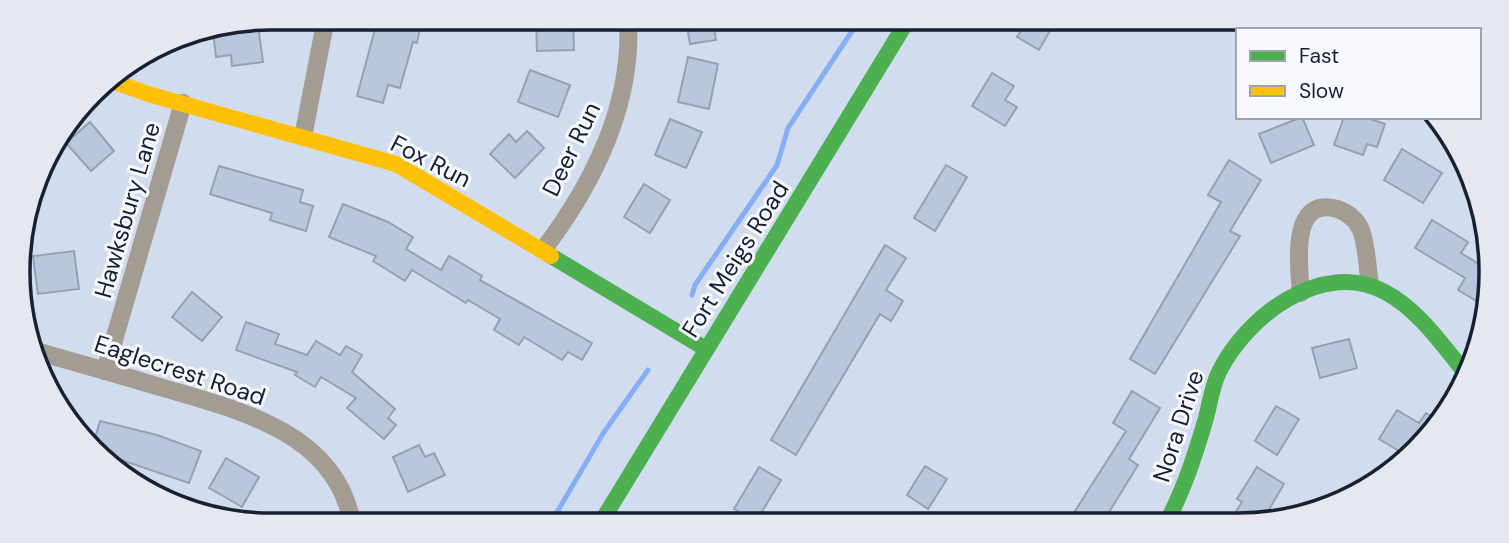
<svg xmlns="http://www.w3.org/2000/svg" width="1509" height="543" viewBox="0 0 1509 543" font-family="'DM Sans',sans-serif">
  <rect width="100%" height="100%" fill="#d1ddef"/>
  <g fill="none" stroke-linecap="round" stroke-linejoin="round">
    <g stroke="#85aef4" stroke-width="5">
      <polyline points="692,295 695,285 777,165 788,128 858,22"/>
      <polyline points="553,519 604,432 648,370"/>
    </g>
  </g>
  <g fill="#b9c7dc" stroke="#97a0b0" stroke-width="2">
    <polygon points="378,18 422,19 417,43 413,42 400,88 388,85 383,103 357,96"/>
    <polygon points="536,20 573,20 574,50 537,51"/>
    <polygon points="686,21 713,21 716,40 690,44"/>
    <polygon points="1025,24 1054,24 1039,50 1017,37"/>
    <polygon points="258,25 263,62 232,66 231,55 216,57 213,31"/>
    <polygon points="688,57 718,64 709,109 678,102"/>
    <polygon points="530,70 570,85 558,117 518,102"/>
    <polygon points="992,73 1014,86 1005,100 1017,107 1005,126 972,106"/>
    <polygon points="1302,117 1314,145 1271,163 1259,134"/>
    <polygon points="1344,117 1364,117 1385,124 1377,147 1367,144 1363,155 1334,145"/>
    <polygon points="670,119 702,132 686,168 655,155"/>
    <polygon points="90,122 114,151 91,171 66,143"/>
    <polygon points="527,131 544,148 515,178 490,154 509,134 516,142"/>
    <polygon points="1402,149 1442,173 1423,203 1384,180"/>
    <polygon points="1229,160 1261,180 1230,231 1240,236 1155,374 1130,359 1221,202 1208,195"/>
    <polygon points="946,165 967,177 935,231 914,218"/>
    <polygon points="219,166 303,190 300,202 313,206 306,231 270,220 272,213 210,194"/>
    <polygon points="644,184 670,200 650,233 624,217"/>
    <polygon points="343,204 388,222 413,237 406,249 441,270 449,256 482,276 480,280 592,343 582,360 568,352 562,360 524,337 519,345 494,330 500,319 468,300 466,303 412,270 405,281 373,261 376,256 329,237"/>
    <polygon points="1432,220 1468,242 1461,253 1487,269 1485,306 1458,290 1465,278 1415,248"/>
    <polygon points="885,245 906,258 886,290 903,301 891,321 880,314 796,455 771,440"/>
    <polygon points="74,251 79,289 38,294 33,256"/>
    <polygon points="192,292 222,317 202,341 172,317"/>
    <polygon points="246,322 279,334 275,344 307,355 316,341 340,355 346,346 362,355 352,372 395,409 388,418 396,425 384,439 347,408 356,398 321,377 315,387 295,375 297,372 236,350"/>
    <polygon points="1349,339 1357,368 1320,378 1312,348"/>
    <polygon points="1132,391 1160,408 1129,459 1138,465 1103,522 1068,522 1126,431 1113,423"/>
    <polygon points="1276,406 1299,419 1277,455 1255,441"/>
    <polygon points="1397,410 1419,423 1426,413 1439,421 1407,460 1400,455 1402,453 1379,439"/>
    <polygon points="100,421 157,435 201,451 189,483 100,453 93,446"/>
    <polygon points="419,445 425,457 434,453 445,475 408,492 393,457"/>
    <polygon points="226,458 259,477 242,507 209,488"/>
    <polygon points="925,466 947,479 928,509 907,495"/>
    <polygon points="759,467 781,480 757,520 753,520 734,509"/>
    <polygon points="1257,467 1284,484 1261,523 1229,523 1242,502 1237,499"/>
  </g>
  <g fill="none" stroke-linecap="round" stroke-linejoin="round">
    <g stroke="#a39c92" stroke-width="18">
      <polyline points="303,137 326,18"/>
      <path d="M543 250C593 184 633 105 628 20"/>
      <path d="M1301 293C1299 268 1289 195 1337 209 1347 212 1357 220 1361 230 1367 246 1367 267 1370 284"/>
      <path d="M32 350C74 362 117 374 160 387 234 409 332 430 351 518"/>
      <polyline points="105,371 183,103"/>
    </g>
    <g stroke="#4caf50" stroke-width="16">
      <polyline points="551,256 706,349"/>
      <polyline points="603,519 906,23"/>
      <path d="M1166 523C1184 490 1195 455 1206 418 1210 403 1212 386 1219 372 1246 317 1322 258 1385 292 1419 310 1443 346 1467 375"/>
    </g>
    <polyline stroke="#ffc107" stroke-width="16" points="107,79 148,94 396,164 551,256"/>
  </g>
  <g text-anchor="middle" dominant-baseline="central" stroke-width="6" stroke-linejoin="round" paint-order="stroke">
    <g font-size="24" fill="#182131" stroke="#f7f9fe">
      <text transform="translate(571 149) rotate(-64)">Deer Run</text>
      <text transform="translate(431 161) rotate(27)">Fox Run</text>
      <text transform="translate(127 210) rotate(-74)">Hawksbury Lane</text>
      <text transform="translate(735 259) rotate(-58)">Fort Meigs Road</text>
      <text transform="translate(180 370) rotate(18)">Eaglecrest Road</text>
      <text transform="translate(1178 426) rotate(-72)">Nora Drive</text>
    </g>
  </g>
  <path d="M0 0H1509V543H0ZM271 30H1238A241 241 0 0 1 1479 271V272A241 241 0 0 1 1238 513H271A241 241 0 0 1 30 272V271A241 241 0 0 1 271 30Z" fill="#e5e8ee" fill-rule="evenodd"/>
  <path fill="none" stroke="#182131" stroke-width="3.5" d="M271 30H1238A241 241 0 0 1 1479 271V272A241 241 0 0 1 1238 513H271A241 241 0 0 1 30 272V271A241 241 0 0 1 271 30Z"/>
  <rect x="1236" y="28" width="245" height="91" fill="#f7f9fe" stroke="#9ea3ac" stroke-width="2"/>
  <rect x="1250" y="51" width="35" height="10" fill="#4caf50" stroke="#9ea3ac" stroke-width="2"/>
  <text x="1299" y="63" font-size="21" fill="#182131">Fast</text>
  <rect x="1250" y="86" width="35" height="10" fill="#ffc107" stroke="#9ea3ac" stroke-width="2"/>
  <text x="1299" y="98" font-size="21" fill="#182131">Slow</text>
</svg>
